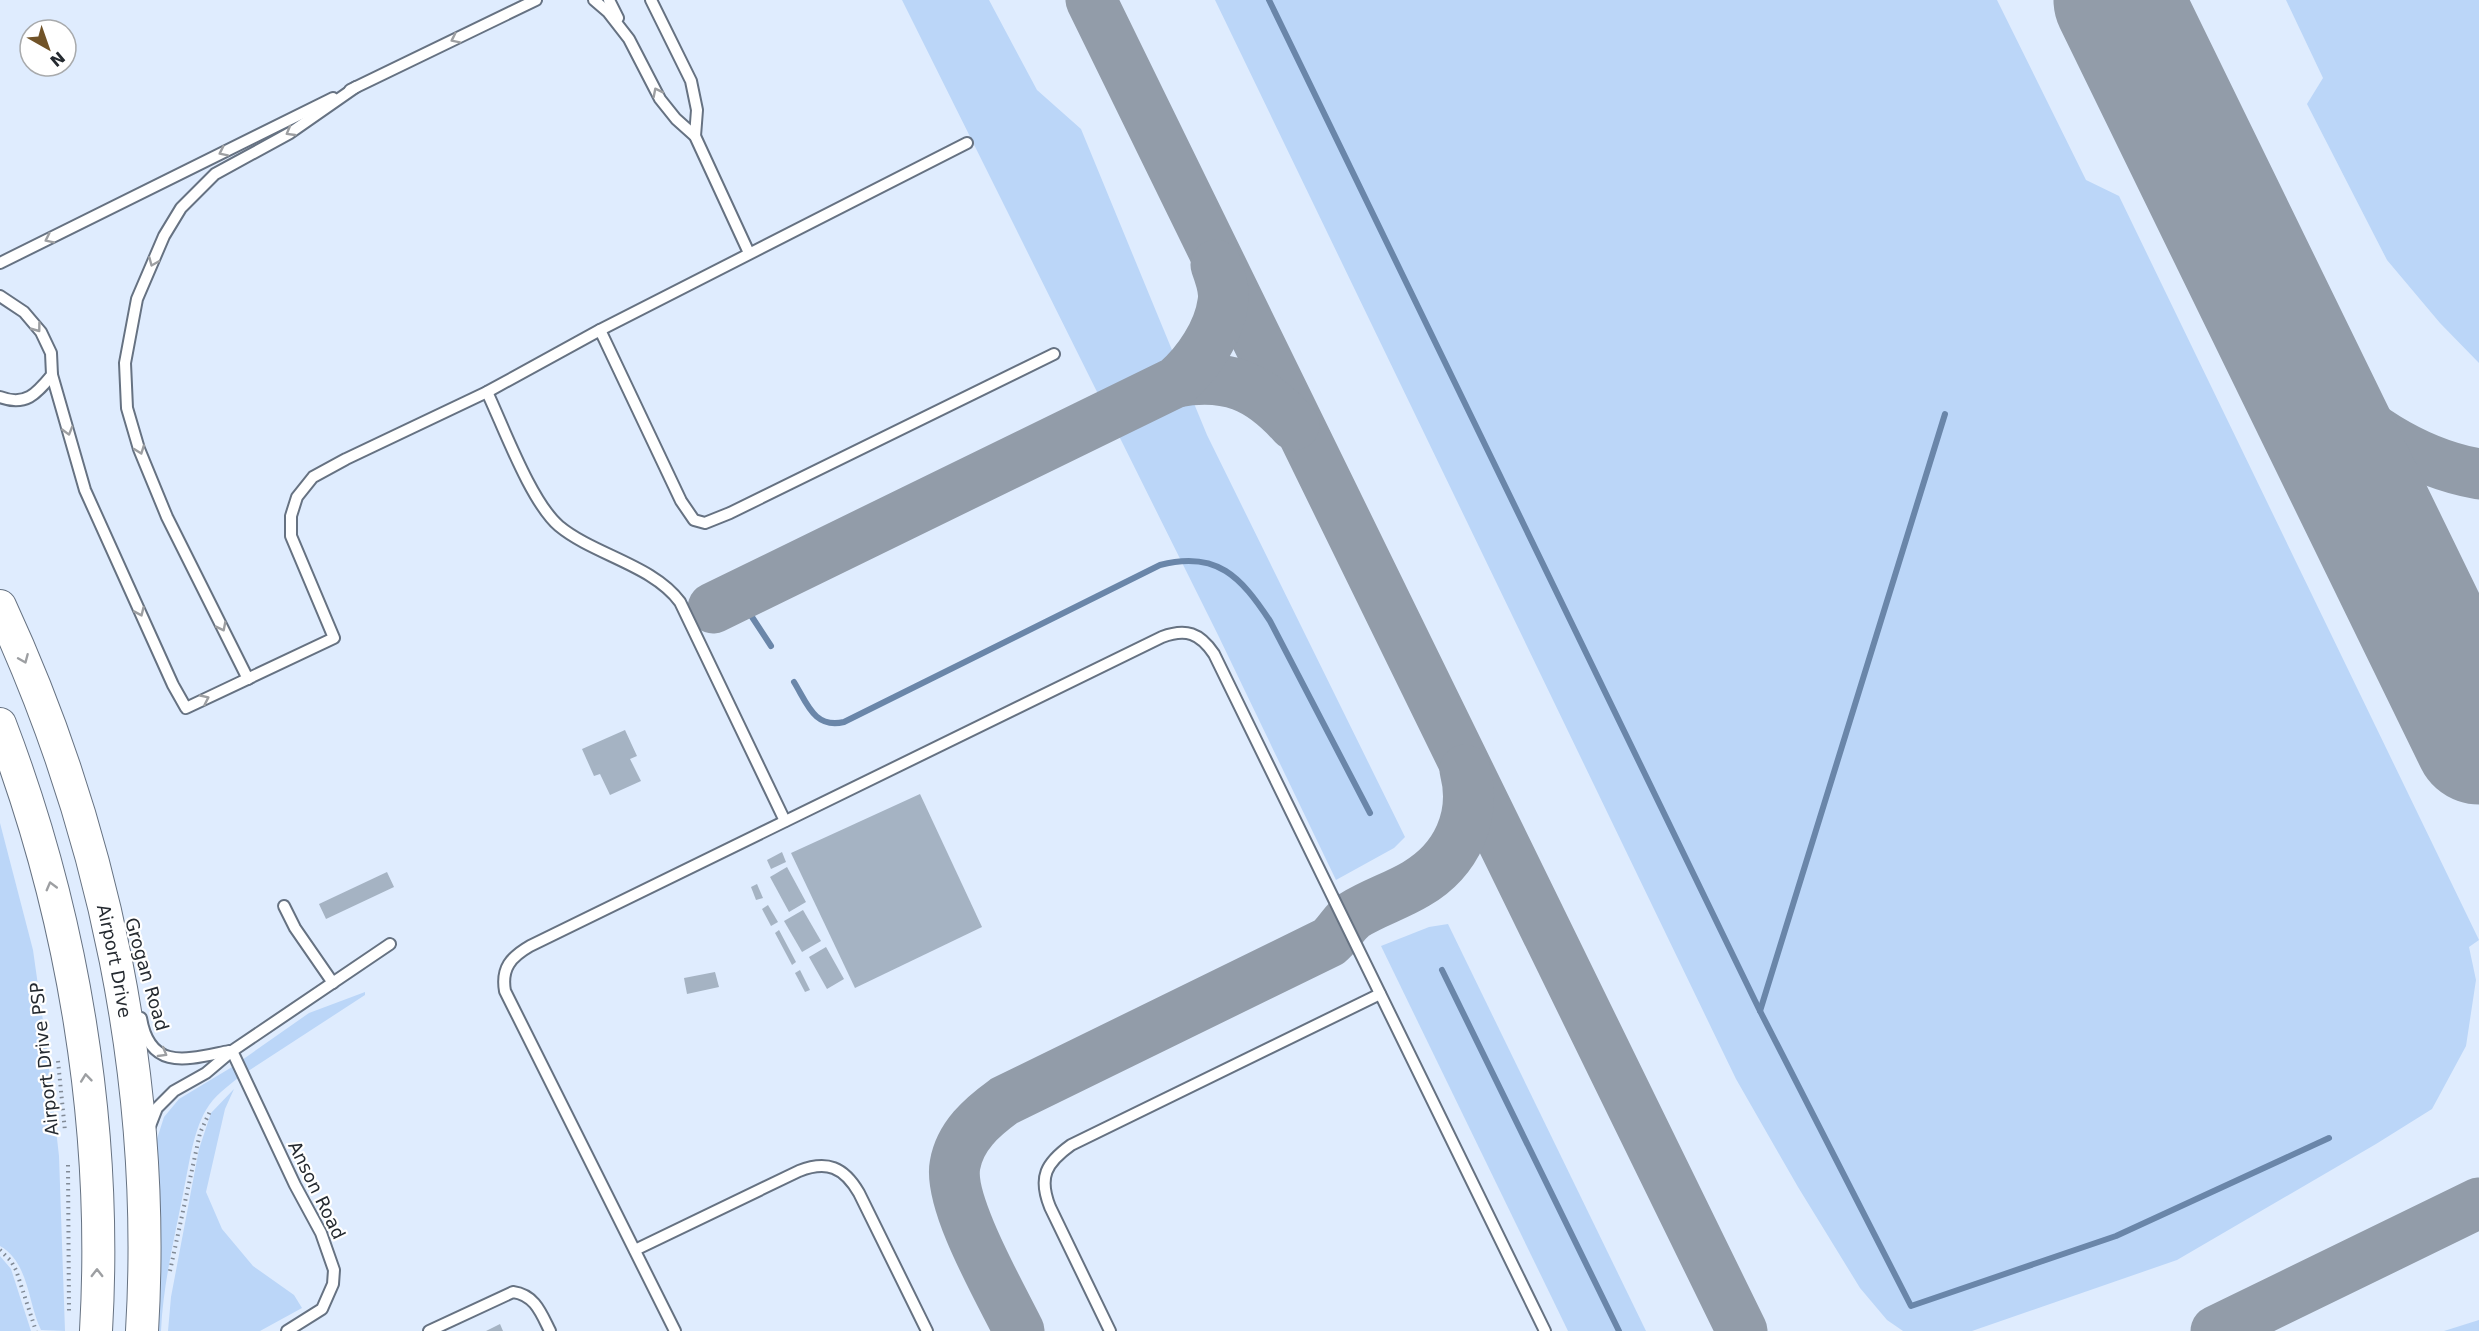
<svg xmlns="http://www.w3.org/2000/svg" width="2479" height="1331" viewBox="0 0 2479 1331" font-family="'DejaVu Sans',sans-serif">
  <rect width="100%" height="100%" fill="#dfecfe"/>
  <g fill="#bbd6f8">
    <polygon points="902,0 989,0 1037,90 1081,129 1207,435 1405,837 1394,848 1336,880 1218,635"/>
    <polygon points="1215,0 1997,0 2086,180 2119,196 2479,940 2469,947 2476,980 2466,1046 2432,1109 2376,1144 2177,1260 1972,1331 1903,1331 1887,1320 1860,1288 1798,1187 1736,1079"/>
    <polygon points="2286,0 2479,0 2479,363 2440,323 2387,260 2307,104 2323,78"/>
    <path d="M0 823 33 950 46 1042 59 1156 65 1331 41 1330C28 1304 29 1262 0 1246Z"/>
    <polygon points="1448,924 1646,1331 1568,1331 1381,946 1429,927"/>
    <path d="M365 992V995L239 1077C227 1087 214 1096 206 1110 192 1134 189 1167 183 1194 174 1240 163 1285 161 1331H155L156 1142 164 1117 179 1099 232 1067 309 1013Z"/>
    <polygon points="234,1089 225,1109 206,1192 222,1229 253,1266 294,1295 302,1308 260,1331 168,1331 171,1297 199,1149 211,1113"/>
    <polygon points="0,1256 11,1269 31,1331 0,1331"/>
    <polygon points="2479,1320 2479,1331 2444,1331"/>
  </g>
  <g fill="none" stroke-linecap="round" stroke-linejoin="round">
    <g stroke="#6a86a9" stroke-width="6">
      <polyline points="1269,0 1760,1011 1911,1306 2116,1236 2329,1138"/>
      <polyline points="752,617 771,646"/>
      <path d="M794 682C807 703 814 729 844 722L1160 565C1217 550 1241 577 1270 621L1370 813"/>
      <polyline points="1442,970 1619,1331"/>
      <polyline points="1760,1011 1945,414"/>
    </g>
    <g stroke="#929ca9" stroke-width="51">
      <polyline points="1091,0 1742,1331"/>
      <path d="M2271 313C2285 333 2298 354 2313 373 2352 423 2416 463 2479 474"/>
      <path d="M1176 382C1228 373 1259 386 1294 425"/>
      <path d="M713 608 1176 382C1198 363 1219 332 1223 302 1225 291 1220 276 1216 265"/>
      <path d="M1019 1331C1001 1294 948 1203 955 1165 960 1136 982 1117 1004 1101L1329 942C1338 935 1344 922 1354 915 1373 903 1396 896 1416 884 1457 860 1477 816 1465 770"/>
      <polyline points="2216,1331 2479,1203"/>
    </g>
    <polyline stroke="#929ca9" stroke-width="129" points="2118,0 2479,740"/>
  </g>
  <g fill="#a5b3c3">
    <polygon points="625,730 637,756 630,759 641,781 610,795 600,774 594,776 582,749"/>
    <polygon points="920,794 982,927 855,988 791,853"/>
    <polygon points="782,852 786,862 771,869 767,860"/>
    <polygon points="787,867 806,902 789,912 770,877"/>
    <polygon points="387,872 394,887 326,919 319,904"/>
    <polygon points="757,884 763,898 756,900 751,887"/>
    <polygon points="768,905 778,922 771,926 762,909"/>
    <polygon points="803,910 821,941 802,952 784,921"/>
    <polygon points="779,930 796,962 792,965 775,933"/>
    <polygon points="826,947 844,979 827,989 809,957"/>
    <polygon points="800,970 810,990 805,992 795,973"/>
    <polygon points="715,972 719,987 687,994 684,978"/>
    <polygon points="500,1324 503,1331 486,1331"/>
  </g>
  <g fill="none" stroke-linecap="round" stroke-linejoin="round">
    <g stroke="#667282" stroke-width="14">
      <g id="lane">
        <polyline points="594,0 608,12 629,39 660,99 676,119 695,136 749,253"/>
        <polyline points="609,0 618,18"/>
        <polyline points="651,0 691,81 697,110 695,136"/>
        <polyline points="350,90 536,0"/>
        <polyline points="0,263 333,98"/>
        <polyline points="0,296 24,312 41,332 51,353 52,375 85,490 173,685 186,708 334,638 291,536 291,516 297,497 313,477 346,459 487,392 600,330 681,501 694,520 705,523 730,513 1054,354"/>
        <polyline points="600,330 967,143"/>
        <path d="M487 392C504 428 531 502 559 526 594 555 653 565 680 602L785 821"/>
        <path d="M0 397C26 407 37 393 52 375"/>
        <polyline points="248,679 167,517 139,449 127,408 125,363 137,299 164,236 181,208 215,174 290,133 356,87"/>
        <polyline points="284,906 295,928 333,983"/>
        <path d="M141 1018C150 1072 188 1059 229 1051"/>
        <polyline points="232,1051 295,1185 321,1233 334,1270 333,1284 322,1309 287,1331"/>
        <polyline points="150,1126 157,1108 174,1091 206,1073 232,1051 390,944"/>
        <path d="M635 1250 799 1171C827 1160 844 1167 859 1193L927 1331"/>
        <path d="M429 1331 513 1292C535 1295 541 1313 550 1331"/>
        <path d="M675 1331 505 991C501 968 511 957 530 946L1162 637C1186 628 1200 633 1214 654L1545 1331"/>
        <path d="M1110 1331 1050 1207C1038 1177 1046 1163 1071 1145L1380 994"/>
      </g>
    </g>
    <g stroke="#667282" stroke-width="34">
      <g id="primary">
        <path id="s1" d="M0 606C104 830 157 1084 142 1331"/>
        <path d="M0 724C73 915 108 1126 96 1331"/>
      </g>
    </g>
    <g stroke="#818a96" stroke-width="4" stroke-dasharray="1.5 4.5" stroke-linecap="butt">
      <polyline points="58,1061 65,1131"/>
      <polyline points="68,1165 69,1314"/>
      <polyline points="0,1250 11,1261 16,1270 36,1331"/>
      <polyline points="170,1271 200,1133 211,1109"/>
    </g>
    <use href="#lane" stroke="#fff" stroke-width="10"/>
    <use href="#primary" stroke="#fff" stroke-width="32"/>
  </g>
  <defs><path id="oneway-chevron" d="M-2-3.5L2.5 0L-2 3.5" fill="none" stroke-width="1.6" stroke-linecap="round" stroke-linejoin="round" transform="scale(1.5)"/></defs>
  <g stroke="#9d9fa2">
    <use href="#oneway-chevron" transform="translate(455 39) rotate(154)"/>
    <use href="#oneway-chevron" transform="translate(657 92) rotate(-117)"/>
    <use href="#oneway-chevron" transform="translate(290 132) rotate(150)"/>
    <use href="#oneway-chevron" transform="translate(223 152) rotate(154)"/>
    <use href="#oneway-chevron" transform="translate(49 239) rotate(154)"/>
    <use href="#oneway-chevron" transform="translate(153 262) rotate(113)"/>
    <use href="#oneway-chevron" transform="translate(37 328) rotate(53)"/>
    <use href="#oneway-chevron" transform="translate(68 431) rotate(74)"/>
    <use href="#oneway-chevron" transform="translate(140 450) rotate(70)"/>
    <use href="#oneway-chevron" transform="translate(140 612) rotate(66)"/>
    <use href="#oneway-chevron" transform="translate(222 627) rotate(63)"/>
    <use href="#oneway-chevron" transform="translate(24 659) rotate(67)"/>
    <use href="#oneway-chevron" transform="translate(205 699) rotate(-25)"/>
    <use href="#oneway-chevron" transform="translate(51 886) rotate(-105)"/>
    <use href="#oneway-chevron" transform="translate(163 1053) rotate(30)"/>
    <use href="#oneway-chevron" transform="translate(86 1078) rotate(-96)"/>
    <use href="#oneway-chevron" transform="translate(97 1273) rotate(-90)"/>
  </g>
  <g text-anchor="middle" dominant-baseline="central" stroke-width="4.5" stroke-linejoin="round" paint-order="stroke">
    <g font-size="18" fill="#252a30" stroke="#fff">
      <text stroke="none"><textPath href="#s1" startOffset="374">Airport Drive</textPath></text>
      <text transform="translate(147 974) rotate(74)">Grogan Road</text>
      <text transform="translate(44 1059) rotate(-96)">Airport Drive PSP</text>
      <text transform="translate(317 1190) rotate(64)">Anson Road</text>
    </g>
  </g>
  <g transform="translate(48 48) rotate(140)"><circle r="28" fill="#ffffff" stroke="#a8aaac" stroke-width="1.5"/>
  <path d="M0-4.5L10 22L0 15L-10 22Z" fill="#715328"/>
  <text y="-9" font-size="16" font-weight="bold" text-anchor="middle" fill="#252a30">N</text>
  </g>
</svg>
